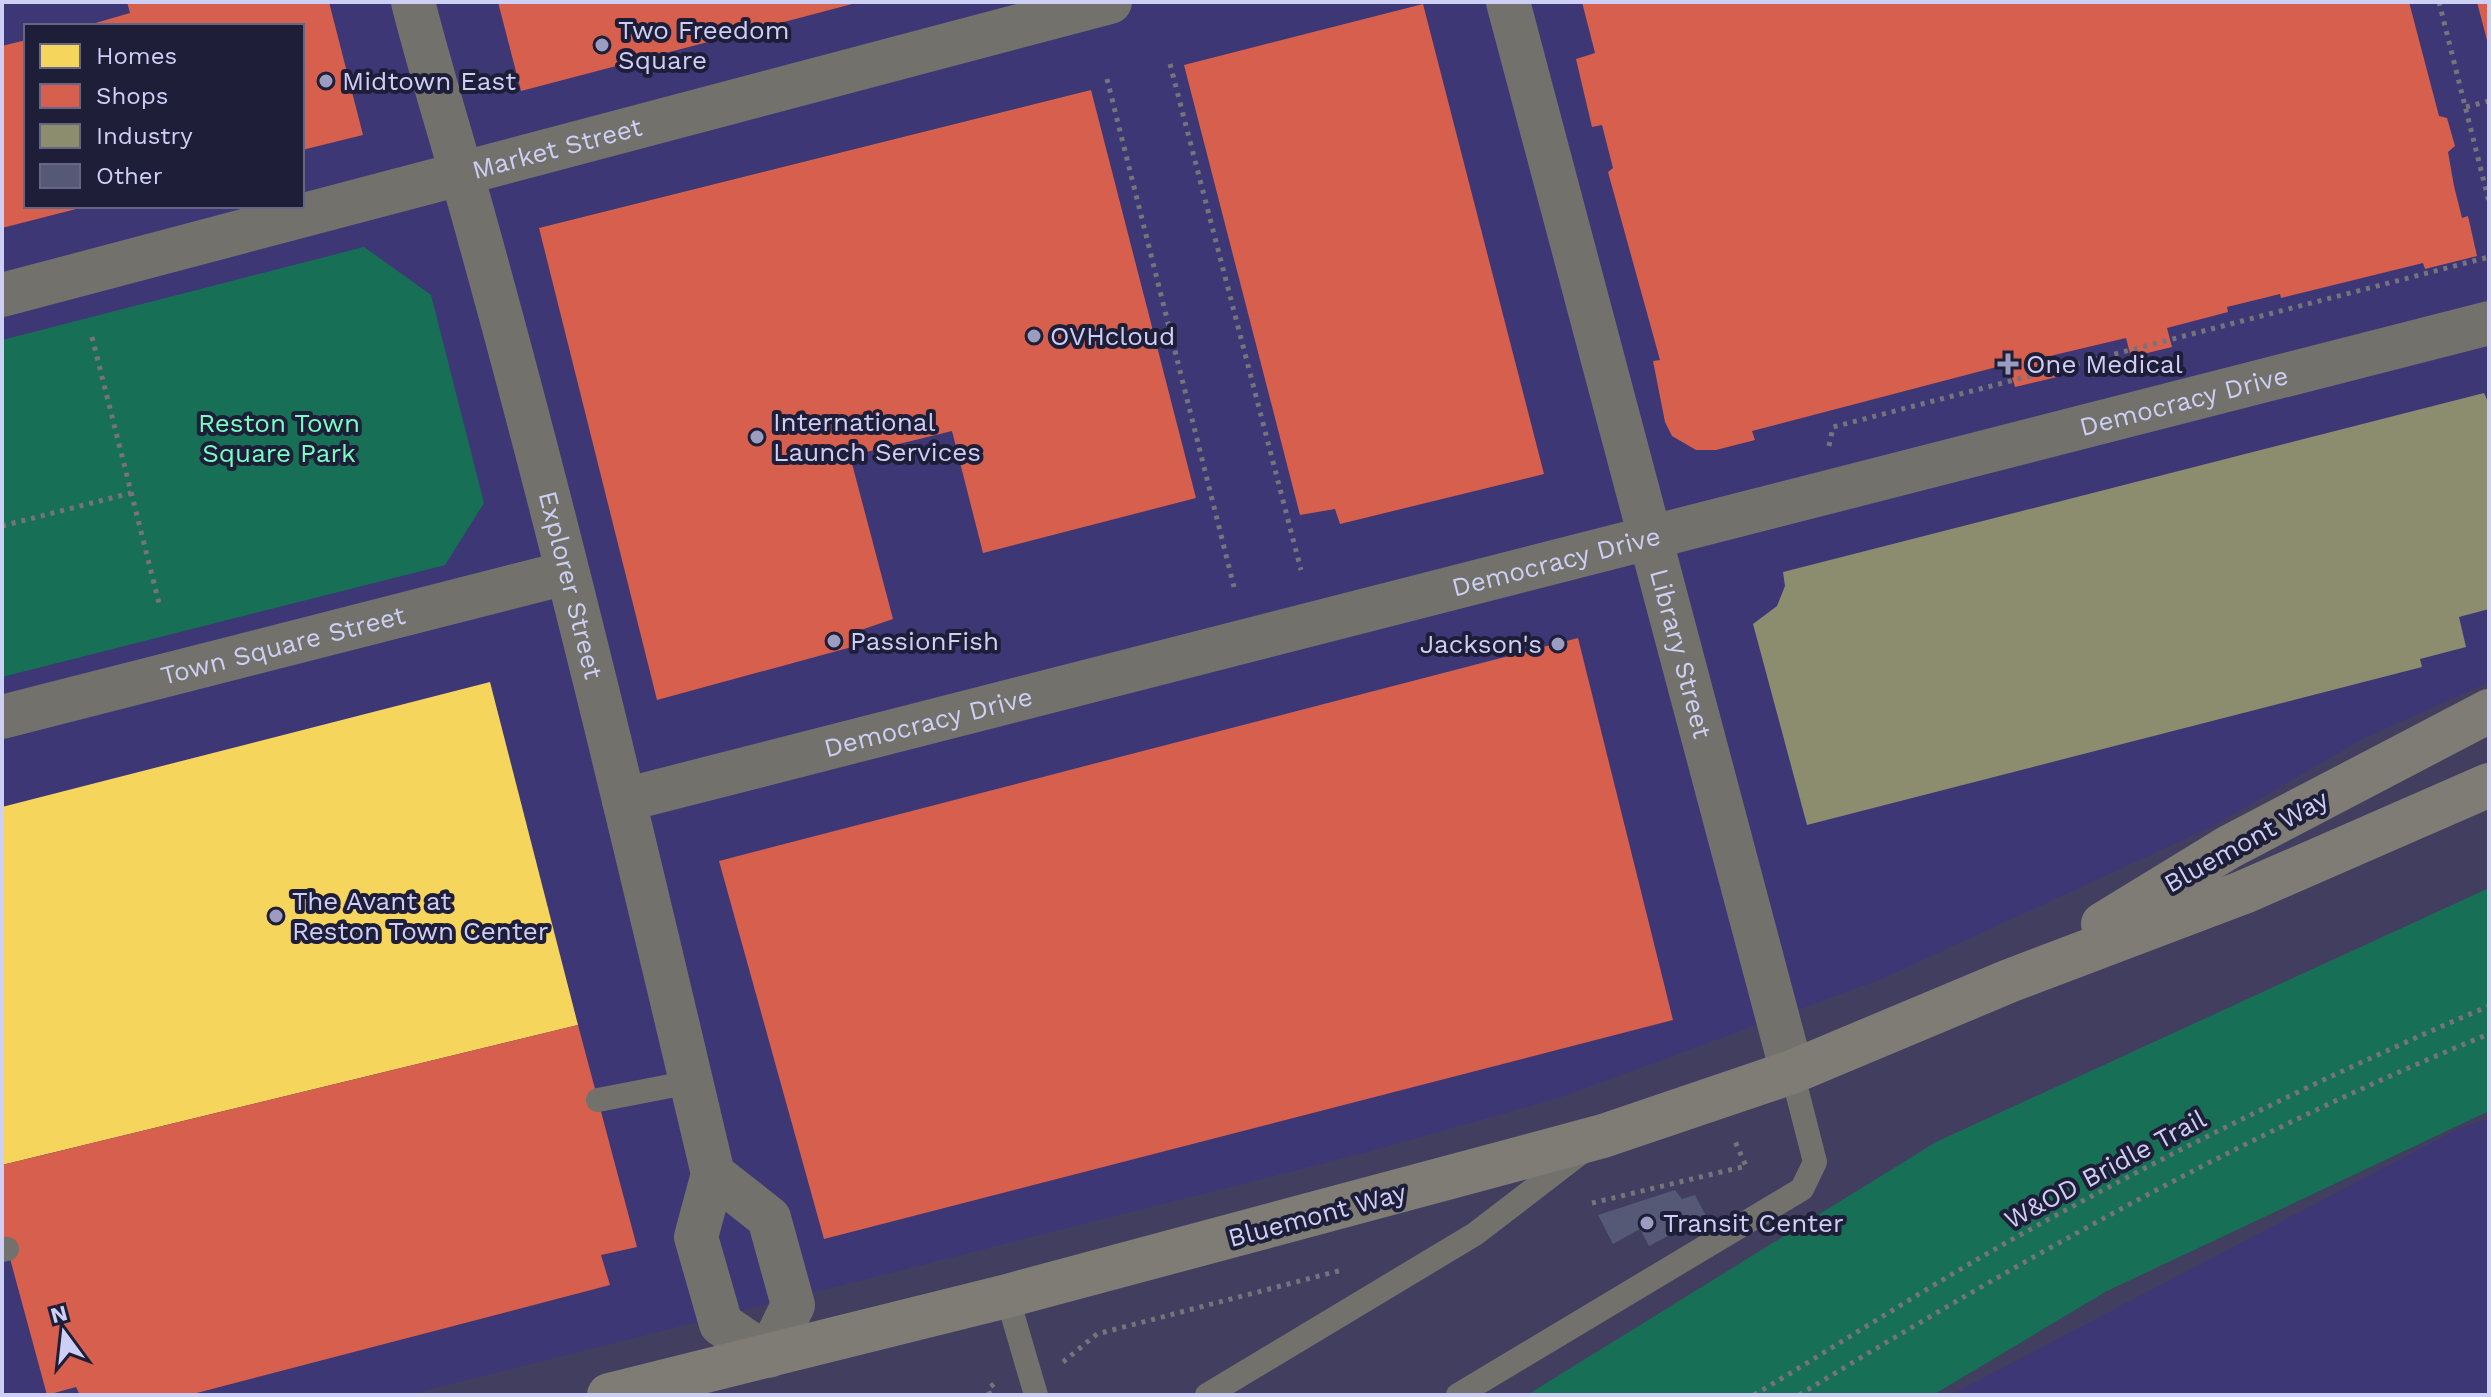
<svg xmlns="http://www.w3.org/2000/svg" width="2491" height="1397" viewBox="0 0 2491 1397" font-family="'Work Sans',sans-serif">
  <rect width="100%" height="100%" fill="#413e60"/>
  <g fill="#3d3776" fill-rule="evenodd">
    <path d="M2 2H2489V682L2360 740 2215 825 1881 979 1561 1097 1360 1154 408 1395H4ZM26 26H302V206H26Z"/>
    <polygon points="2489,1119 2489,1395 1951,1395 2460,1128"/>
  </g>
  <g fill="#177056">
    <polygon points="364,247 431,295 484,503 445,565 2,677 2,340"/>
    <polygon points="2489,888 2489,1111 2107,1291 1933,1395 1527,1395 1936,1142"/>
  </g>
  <polygon fill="#f6d55c" points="490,682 578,1025 2,1165 2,807"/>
  <g fill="#d6604d">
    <polygon points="127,2 329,2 363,135 302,150 302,26 85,26 130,13"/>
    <polygon points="498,2 856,2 856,3 521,91"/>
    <polygon points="1582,2 2409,2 2439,116 2447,118 2455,146 2448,152 2454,186 2462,218 2468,216 2477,256 2425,269 2423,263 2281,298 2280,294 2227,307 2228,312 2167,328 2172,347 2131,357 2126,338 2050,356 2057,377 2015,387 2008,364 1752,431 1755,440 1716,450 1696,450 1672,436 1665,422 1653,361 1660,360 1608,172 1613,168 1602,125 1592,127 1576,59 1595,53"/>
    <polygon points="2477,2 2489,2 2489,44 2488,44"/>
    <polygon points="1423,4 1544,474 1340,524 1335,509 1300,515 1184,65"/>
    <polygon points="26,40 26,206 84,207 2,228 2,46"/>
    <polygon points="1091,90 1196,498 983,553 952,431 850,456 893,619 855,632 859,645 657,700 539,228"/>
    <polygon points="1578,638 1673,1020 824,1239 719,861"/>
    <polygon points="578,1025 637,1247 601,1255 610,1285 189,1395 80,1395 76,1387 47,1395 2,1229 2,1165"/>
  </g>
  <polygon fill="#8c8c6e" points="2484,393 2489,404 2489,609 2459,617 2466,647 2420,659 2422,667 1807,825 1753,624 1777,606 1785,586 1783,572"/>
  <polygon fill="#555975" points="1675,1190 1682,1199 1695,1195 1706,1216 1649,1246 1640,1229 1613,1244 1598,1215"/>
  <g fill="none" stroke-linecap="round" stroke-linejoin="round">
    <g stroke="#76747a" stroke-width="5" stroke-dasharray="4 6" stroke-linecap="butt">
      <polyline points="2439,2 2489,202"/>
      <polyline points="1170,64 1301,570"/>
      <polyline points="1107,79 1234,587"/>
      <polyline points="2466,107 2489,101"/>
      <polyline points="92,337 160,607"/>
      <polyline points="1829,446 1833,427 2489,257"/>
      <polyline points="2,526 131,493"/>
      <polyline points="1592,1203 1746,1166 1734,1139"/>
      <polyline points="1063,1362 1097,1334 1342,1270"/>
      <polyline points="990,1395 988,1389 995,1383"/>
      <path d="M1754 1395C1843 1342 1930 1285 2020 1235 2172 1151 2329 1074 2489 1006"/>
      <path d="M1799 1395C2021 1260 2247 1132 2489 1034"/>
    </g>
    <g stroke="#72716c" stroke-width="24">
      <polyline points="598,1100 691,1082"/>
      <polyline points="2,1250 7,1249"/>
      <polyline points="1007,1296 1036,1395"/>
      <polyline points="1207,1395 1475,1234 1583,1151"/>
      <polyline points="1458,1395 1802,1189 1815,1162 1792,1072"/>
    </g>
    <g stroke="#72716c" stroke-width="44">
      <path id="s1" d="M413 2C433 81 458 158 479 236 565 546 639 861 713 1174L696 1237 721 1324 768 1356 793 1305 769 1218 713 1174"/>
      <path id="s2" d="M1508 2 1792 1072"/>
      <path id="s3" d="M2 295 1110 2"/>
      <path id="s4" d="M2 717 566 573"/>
      <path id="s5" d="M624 800 2489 323"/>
    </g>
    <g stroke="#7e7c75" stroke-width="44">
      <polyline points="2103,924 2229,847 2489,711"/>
      <polyline points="609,1395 1007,1296 1603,1136 1792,1072 2009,981 2244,892 2489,785"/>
    </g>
  </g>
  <g fill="#9c9cc0" stroke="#1f1e39" stroke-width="3">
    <circle cx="602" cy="45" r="8"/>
    <circle cx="326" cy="81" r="8"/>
    <circle cx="1034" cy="336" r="8"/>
    <path d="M2004 352h8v8h8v8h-8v8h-8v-8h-8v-8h8z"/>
    <circle cx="757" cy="437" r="8"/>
    <circle cx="834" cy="641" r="8"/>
    <circle cx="1558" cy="644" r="8"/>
    <circle cx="276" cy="916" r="8"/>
    <circle cx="1647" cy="1223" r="8"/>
  </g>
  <g text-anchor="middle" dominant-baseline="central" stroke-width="8" stroke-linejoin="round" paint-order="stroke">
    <g font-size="26" fill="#cdcff4" stroke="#1f1e39" text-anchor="start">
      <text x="618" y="30">Two Freedom<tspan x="618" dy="30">Square</tspan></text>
      <text x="342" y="81">Midtown East</text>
      <text x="1050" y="336">OVHcloud</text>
      <text x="2026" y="364">One Medical</text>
      <text x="773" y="422">International<tspan x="773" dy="30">Launch Services</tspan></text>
      <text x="850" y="641">PassionFish</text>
      <text x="1542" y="644" text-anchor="end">Jackson's</text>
      <text x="292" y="901">The Avant at<tspan x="292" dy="30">Reston Town Center</tspan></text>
      <text x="1663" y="1223">Transit Center</text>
    </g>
    <g font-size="26" fill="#cdcff4" stroke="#1f1e39">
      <text stroke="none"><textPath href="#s3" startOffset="574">Market Street</textPath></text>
      <text stroke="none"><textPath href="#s5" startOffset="1610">Democracy Drive</textPath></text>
      <text stroke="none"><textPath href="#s5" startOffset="962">Democracy Drive</textPath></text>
      <text stroke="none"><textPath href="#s1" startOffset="604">Explorer Street</textPath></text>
      <text stroke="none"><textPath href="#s4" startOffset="290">Town Square Street</textPath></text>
      <text stroke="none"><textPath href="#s2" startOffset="674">Library Street</textPath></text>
      <text stroke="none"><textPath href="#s5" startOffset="314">Democracy Drive</textPath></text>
      <text transform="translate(2246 841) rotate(-29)">Bluemont Way</text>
      <text transform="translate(2105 1169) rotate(-28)">W&amp;OD Bridle Trail</text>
      <text transform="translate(1317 1215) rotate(-15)">Bluemont Way</text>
    </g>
    <g font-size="26" fill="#76fec5" stroke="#1f1e39">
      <text x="279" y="423">Reston Town<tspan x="279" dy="30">Square Park</tspan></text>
    </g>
  </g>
  <rect width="2491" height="1397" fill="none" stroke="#cdcff4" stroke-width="8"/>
  <rect x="24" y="24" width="280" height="184" fill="#1f1e39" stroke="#656584" stroke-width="2"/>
  <rect x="40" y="44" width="40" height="24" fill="#f6d55c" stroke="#656584" stroke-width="2"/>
  <text x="96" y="64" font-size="24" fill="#cdcff4">Homes</text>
  <rect x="40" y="84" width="40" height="24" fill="#d6604d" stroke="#656584" stroke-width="2"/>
  <text x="96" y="104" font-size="24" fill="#cdcff4">Shops</text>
  <rect x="40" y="124" width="40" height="24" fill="#8c8c6e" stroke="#656584" stroke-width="2"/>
  <text x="96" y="144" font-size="24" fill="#cdcff4">Industry</text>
  <rect x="40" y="164" width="40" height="24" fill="#555975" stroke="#656584" stroke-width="2"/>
  <text x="96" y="184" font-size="24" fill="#cdcff4">Other</text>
  <g transform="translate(64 1333) rotate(345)" stroke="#1f1e39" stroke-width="6" paint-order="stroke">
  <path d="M0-6L14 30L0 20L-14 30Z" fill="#cdcff4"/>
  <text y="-12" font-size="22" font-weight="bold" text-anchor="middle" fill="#cdcff4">N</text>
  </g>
</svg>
